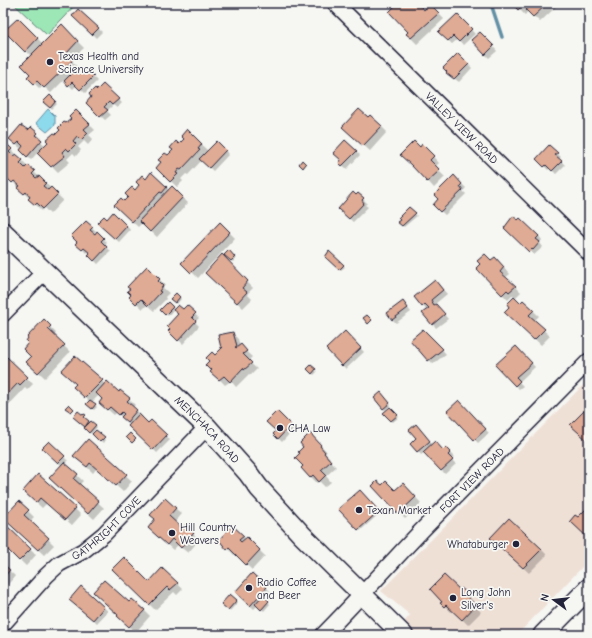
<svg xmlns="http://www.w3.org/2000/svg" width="592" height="638" viewBox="0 0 592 638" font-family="'Comic Neue',sans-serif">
  <rect width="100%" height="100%" fill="#f6f6f2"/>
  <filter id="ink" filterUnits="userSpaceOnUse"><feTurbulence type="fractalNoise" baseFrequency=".025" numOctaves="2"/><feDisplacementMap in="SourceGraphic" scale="8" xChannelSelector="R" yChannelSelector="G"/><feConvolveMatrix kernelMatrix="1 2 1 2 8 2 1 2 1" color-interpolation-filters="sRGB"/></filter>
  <g filter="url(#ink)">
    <polygon fill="#efe0d6" points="589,379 589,560 517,635 393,635 410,615 381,591"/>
    <polygon fill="#9de7b6" stroke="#608478" points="13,3 77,3 47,35"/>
    <polygon fill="#8ddaec" stroke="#6290a5" points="48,109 55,116 55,125 47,132 36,123"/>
    <g fill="#0003">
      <polygon points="388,3 395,3 392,6"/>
      <polygon points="400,3 416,3 424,11 430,5 444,19 417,44 407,34 410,32"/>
      <polygon points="472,3 475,3 478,5 476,7"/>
      <polygon points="513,3 555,3 557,6 540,22 528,11 525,15"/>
      <polygon points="79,10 102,32 96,38 74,16"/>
      <polygon points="457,15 475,34 463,45 458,39 452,44 440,32"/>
      <polygon points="18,19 43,44 62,26 84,48 71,60 84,74 87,71 97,81 85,93 77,85 73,89 64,80 51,93 43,86 40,89 28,77 31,74 31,56 6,31"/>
      <polygon points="490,43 497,51 489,58 485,54"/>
      <polygon points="458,54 472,68 459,82 451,76"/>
      <polygon points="103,85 122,103 117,108 113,105 107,111 111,115 105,120 87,103"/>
      <polygon points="50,97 57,104 52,109 45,102"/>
      <polygon points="76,111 95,130 89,135 93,139 88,145 84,141 78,147 81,150 76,156 73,153 67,159 70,162 58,172 38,152 31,160 25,154 24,146 23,145 20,148 10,139 28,132 31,128 41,138 39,140 46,146 72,119"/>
      <polygon points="368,118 381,126 387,132 370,151 350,133"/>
      <polygon points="187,131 208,151 217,142 229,154 213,171 202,160 188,175 186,174 181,179 183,181 177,187 157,168 185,139"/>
      <polygon points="345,141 360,155 347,169 340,163 342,160"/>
      <polygon points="5,144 63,200 50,214 44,208 42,211 3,172 3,146"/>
      <polygon points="422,145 439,163 435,167 445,177 434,188 418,170 420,148"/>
      <polygon points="549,146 561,157 559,159 565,165 556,174 550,168 548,170 537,159"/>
      <polygon points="151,174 169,190 182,197 188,203 157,237 142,223 138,227 121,211 124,203"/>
      <polygon points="454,176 466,188 463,191 466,194 445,215 434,205"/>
      <polygon points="363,199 367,203 365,205 368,207 353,222 339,209"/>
      <polygon points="409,208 417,216 404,227 399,222"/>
      <polygon points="107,220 127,226 130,230 119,242 102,227"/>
      <polygon points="86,222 96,231 93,234 95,236 97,233 107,242 104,245 111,251 98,264 89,255 91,253 88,251 86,253 77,243"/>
      <polygon points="220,223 235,238 198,278 182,262"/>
      <polygon points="505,228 539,236 542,240 540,243 543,247 534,255"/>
      <polygon points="229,252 236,259 233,262 226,255"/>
      <polygon points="329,253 345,267 341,270 326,257"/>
      <polygon points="222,256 253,288 247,294 252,299 243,308 206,273"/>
      <polygon points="495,258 510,274 505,278 509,280 521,292 516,297 513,295 508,300 477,268 491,262"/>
      <polygon points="147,267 165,285 163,288 169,293 165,297 166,299 154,311 147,305 143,309 130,297"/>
      <polygon points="439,285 447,294 435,304 448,319 436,328 433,324 427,311 423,306"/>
      <polygon points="176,294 181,299 177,304 172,298"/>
      <polygon points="523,301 539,316 534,321 550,336 541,345 506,312"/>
      <polygon points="403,302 411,312 396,323 392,319"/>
      <polygon points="168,303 175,310 183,311 187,307 199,318 195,322 199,326 183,344 169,331 179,315 173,310 168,316 162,310"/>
      <polygon points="44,321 56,333 54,336 70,352 45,378 28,362 33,357"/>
      <polygon points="345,332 364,352 346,369 327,349"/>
      <polygon points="232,333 238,339 240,346 252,357 248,361 257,369 251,375 249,374 236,387 231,381 225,385 206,365 223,348 222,347"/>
      <polygon points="412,340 439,346 446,354 433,364"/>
      <polygon points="516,347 535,367 519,382 523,386 519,389 496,365"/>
      <polygon points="7,358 33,384 27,390 25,388 5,409 3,407 3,362"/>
      <polygon points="75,358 105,384 129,399 135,405 133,407 143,417 141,418 148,424 151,421 170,440 157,453 117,412 114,415 106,408 103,399 99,395 92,402 97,407 94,410 88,404 90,402 75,387 77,384"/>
      <polygon points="311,366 317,372 314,375 309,369"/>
      <polygon points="381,394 391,405 385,410 375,399"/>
      <polygon points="459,402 489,433 478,443 448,412"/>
      <polygon points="390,408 399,417 393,422 385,413"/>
      <polygon points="277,412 294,429 282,442 274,434 277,431"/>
      <polygon points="78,413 97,427 91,434 86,428 87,427 74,417"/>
      <polygon points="420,430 432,444 443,451 446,449 454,457 451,459 456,464 445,474 425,452 421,455 418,451 417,438"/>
      <polygon points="96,431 105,440 103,443 94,434"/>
      <polygon points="316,440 327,452 325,453 330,458 329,460 336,467 326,476 331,482 325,487 319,481 317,483 311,477"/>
      <polygon points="88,441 132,481 123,492 97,468 93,473 81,461"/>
      <polygon points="49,442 68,461 65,464 83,481 79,485 104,508 94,519 56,484 62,466 43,448"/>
      <polygon points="3,461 7,465 4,472 3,472"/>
      <polygon points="403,484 421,503 405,519 373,486 382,487 395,491"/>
      <polygon points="24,491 75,509 81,515 72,525 47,503 42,508"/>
      <polygon points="360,491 380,513 360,531 340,509"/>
      <polygon points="165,500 182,514 175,522 183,529 185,526 199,540 188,553 178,545 173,550 155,534 156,520"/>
      <polygon points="19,502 34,517 30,521 54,545 44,555 10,524"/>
      <polygon points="3,524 36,555 26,566 3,544"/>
      <polygon points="232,527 246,539 247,538 265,556 252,570 235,554 234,555 220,540"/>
      <polygon points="498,544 541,549 547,555 529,573"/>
      <polygon points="3,565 15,576 6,587 3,585"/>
      <polygon points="114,569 149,583 162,569 183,589 177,595 174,592 155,610"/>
      <polygon points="252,574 270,591 264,598 270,604 264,611 258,605 254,609 236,592"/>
      <polygon points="81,588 108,611 97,623 74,603"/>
      <polygon points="461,589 471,599 469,600 481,612 468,625 453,610 451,612 442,603"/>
      <polygon points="230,596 238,602 230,611 222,604"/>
      <polygon points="129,604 144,610 150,616 136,632 124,622"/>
    </g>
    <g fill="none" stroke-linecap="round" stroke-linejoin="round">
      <polyline stroke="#6290a5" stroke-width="3.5" points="489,3 492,7 502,37"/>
    </g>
    <g fill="#e0ab94" stroke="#22223b">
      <polygon points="398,3 417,3 424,10 430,4 439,13 411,38 406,34 408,32 389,12"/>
      <polygon points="511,3 548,3 533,17 526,10 528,8 524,4 518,10"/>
      <polygon points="78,9 99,28 92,35 72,16"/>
      <polygon points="457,14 472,29 459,42 453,36 448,41 438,32"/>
      <polygon points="18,18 38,38 25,52 4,31"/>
      <polygon points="62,24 78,41 66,54 73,60 44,88 37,81 34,84 27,77 30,74 21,65"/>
      <polygon points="480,32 494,46 485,55 471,40"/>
      <polygon points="458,53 469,64 454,79 446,73 447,72 443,68"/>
      <polygon points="78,67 84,73 87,69 94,76 80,90 72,82 68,86 64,81"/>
      <polygon points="103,84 119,99 112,105 109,102 104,107 108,110 100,117 86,103 91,97 89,94 95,88 97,90"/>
      <polygon points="50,95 56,101 50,108 43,102"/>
      <polygon points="359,109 368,117 370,115 382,126 363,146 342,127"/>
      <polygon points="76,110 90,124 84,129 88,133 81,140 77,136 73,141 76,144 69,151 66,148 62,152 65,156 51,167 37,153 48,142 46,140 54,133 56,134 60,130 58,128 64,122 66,123 71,119 69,117"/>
      <polygon points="21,125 28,130 31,127 38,133 36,135 42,140 27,157 20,150 23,146 19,142 16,145 9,139"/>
      <polygon points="187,129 202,144 198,149 200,150 181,170 179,169 176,173 178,174 170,182 156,168 161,162 158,160 165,153 168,155 173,150 170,148 176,141 179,144 184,139 181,136"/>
      <polygon points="345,140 357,151 342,166 339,163 341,160 333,153"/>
      <polygon points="217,141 226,150 209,168 199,159"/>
      <polygon points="414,141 420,147 422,144 434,156 430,160 440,170 427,182 411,165 400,155"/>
      <polygon points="5,142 12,149 9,152 13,156 16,154 23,160 20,163 25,168 28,165 35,171 32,174 36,178 39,176 46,183 43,186 48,190 51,187 58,194 43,209 37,203 35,205 28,199 30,197 26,192 24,194 17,188 20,186 14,181 12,183 6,177 8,175 3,170 3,144"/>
      <polygon points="549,145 558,153 555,155 562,161 552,171 546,165 544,167 536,159"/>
      <polygon points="302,160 306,164 303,168 299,164"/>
      <polygon points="151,172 167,187 162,193 160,192 132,222 114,205 121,198 124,201 128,197 125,194 132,187 135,190 139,185 136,182 142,175 146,179"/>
      <polygon points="454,175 462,184 460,186 463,190 440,212 433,205 438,199 434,195"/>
      <polygon points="172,186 183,197 150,232 139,221"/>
      <polygon points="353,192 356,195 358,193 364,198 362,200 364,203 349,219 338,209"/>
      <polygon points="409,207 416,213 402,226 397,222 400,220 398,218"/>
      <polygon points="113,212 127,226 115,239 97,223 104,216 107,219"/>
      <polygon points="513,216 518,220 520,218 539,236 536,239 540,242 533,250 532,249 529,252 504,228"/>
      <polygon points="86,221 93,227 90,230 95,234 97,231 104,238 101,241 107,247 94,261 88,255 90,253 84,248 82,250 75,244 77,242 71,236"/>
      <polygon points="220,222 230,232 191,273 181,263"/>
      <polygon points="229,250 235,257 231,261 224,255"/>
      <polygon points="329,251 344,265 339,270 325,257"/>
      <polygon points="222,254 248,281 242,288 247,292 237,303 205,273"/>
      <polygon points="485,254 491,260 495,257 504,267 500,272 516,286 509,292 507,290 502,295 476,268 480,264 477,261"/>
      <polygon points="147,266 160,279 158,281 163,286 159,291 161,292 148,306 141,299 136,304 129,297 131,295 127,291 130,289 127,287"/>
      <polygon points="435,280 443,290 431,300 434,305 436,304 445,314 432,325 422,313 429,308 425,304 422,307 414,297"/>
      <polygon points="176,293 180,297 175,303 170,299"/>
      <polygon points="514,297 520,303 523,300 534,310 529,315 545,329 534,340 504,312 509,307 507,304"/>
      <polygon points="403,301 408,308 392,320 387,313"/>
      <polygon points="168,302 173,307 165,315 160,310"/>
      <polygon points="178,305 183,309 187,305 196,313 192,317 196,321 178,341 168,331 170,329 167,326 178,314 173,310"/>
      <polygon points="367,315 372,320 368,324 363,318"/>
      <polygon points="44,319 51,326 48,329 65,345 38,373 26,362 31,357 23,349 28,343 26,341 28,338 27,337"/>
      <polygon points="423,329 443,349 428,361 410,340"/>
      <polygon points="345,331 361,348 342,366 326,349"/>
      <polygon points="233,332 237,346 235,347 236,348 241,344 247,351 243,354 252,363 244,370 243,368 230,382 224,376 219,380 210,372 212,370 211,369 210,370 205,365 209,361 206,358 212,352 215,355 223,347 221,348 218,335"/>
      <polygon points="516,346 532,363 516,377 520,381 515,386 495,365"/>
      <polygon points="75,356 103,380 85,398 73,387 76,384 61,371"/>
      <polygon points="7,357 28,377 20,385 18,383 3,399 3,361"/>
      <polygon points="311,365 316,369 312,374 307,369"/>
      <polygon points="107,381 119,392 120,390 130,398 127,401 137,410 127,422 121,417 124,414 122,412 119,415 110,407 107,410 99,403 102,399 96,393"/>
      <polygon points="381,392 390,403 383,409 374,398"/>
      <polygon points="90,400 96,404 92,409 86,404"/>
      <polygon points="459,400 486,429 474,440 447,411"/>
      <polygon points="69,404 74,409 71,412 65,408"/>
      <polygon points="390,407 398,415 391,421 383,413"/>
      <polygon points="586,409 589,412 589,442 570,425"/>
      <polygon points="78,411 83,415 84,414 86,415 84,417 89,421 85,427 73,417"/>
      <polygon points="277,411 291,425 278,439 273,434 276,431 266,422"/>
      <polygon points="139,414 148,423 151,420 167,435 153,450 128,426"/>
      <polygon points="91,421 96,425 89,433 84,428"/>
      <polygon points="416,424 430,441 417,452 410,444 416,438 409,430"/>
      <polygon points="96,430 105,437 100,442 92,434"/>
      <polygon points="130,433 136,439 132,443 126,437"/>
      <polygon points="310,433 321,445 320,446 325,452 324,453 331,461 321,470 326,475 319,482 313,475 310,478 301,468 303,466 295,458 300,453 298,452 303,447 300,443"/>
      <polygon points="88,439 127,474 116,486 90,463 87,467 73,456"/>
      <polygon points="49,441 65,456 58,463 42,448"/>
      <polygon points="435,441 443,450 446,447 451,452 448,455 453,460 441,471 423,452"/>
      <polygon points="64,462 78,474 74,479 99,501 88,514 49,478"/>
      <polygon points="38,474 76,508 65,520 40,498 36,503 23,491"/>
      <polygon points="377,481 382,485 386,481 395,490 403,483 416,497 398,514 372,486"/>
      <polygon points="360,490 379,511 358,530 338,509"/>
      <polygon points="165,498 176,508 169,516 182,528 185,525 194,533 181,548 172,539 167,545 148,528 155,519 150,515"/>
      <polygon points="19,501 29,510 24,515 49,538 38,550 3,518"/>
      <polygon points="589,506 589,539 570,521 575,515 578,517"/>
      <polygon points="509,518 542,549 523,568 490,538"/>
      <polygon points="3,522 31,549 19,561 3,545"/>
      <polygon points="232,525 244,536 239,540 241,542 247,537 260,550 246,565 229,548 227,550 219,540"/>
      <polygon points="124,557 149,582 162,568 178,583 170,590 167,587 149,605 112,569"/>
      <polygon points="3,564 10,570 3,578"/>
      <polygon points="252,573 267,587 250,606 235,592"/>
      <polygon points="444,575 460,590 461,588 466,592 464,594 476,605 462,620 446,605 444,607 440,603 442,602 430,589"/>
      <polygon points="104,580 129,602 132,599 145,610 129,627 117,616 118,615 93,592"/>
      <polygon points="81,586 104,607 93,620 69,600"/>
      <polygon points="230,594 237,600 228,610 221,604"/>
      <polygon points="263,595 269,601 261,610 255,604"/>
      <polygon points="44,631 49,635 41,635"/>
      <polygon points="66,631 70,635 62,635"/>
    </g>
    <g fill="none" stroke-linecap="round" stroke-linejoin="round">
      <g stroke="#22223b" stroke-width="18">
        <g id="minor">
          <path id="s1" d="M335 3 589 253"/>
          <polyline points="3,314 44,272"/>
          <path id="s2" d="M3 624 46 576 59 564 83 551 104 534 207 427"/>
          <path id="s3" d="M323 635C359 599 392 561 427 525 481 470 535 416 589 361"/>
        </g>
      </g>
      <g stroke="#22223b" stroke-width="22">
        <g id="major">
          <path id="s4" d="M3 232 207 427 248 473 259 488 302 535 403 635"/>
          <polyline points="543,635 589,588"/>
        </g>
      </g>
      <use href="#minor" stroke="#f6f6f2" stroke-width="15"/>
      <use href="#major" stroke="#f6f6f2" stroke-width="19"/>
    </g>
  </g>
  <g fill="#22223b" stroke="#f6f6f2" stroke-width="1.5">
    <circle cx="50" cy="62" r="4"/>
    <circle cx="280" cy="428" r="4"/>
    <circle cx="359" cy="510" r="4"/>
    <circle cx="172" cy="533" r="4"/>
    <circle cx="516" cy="544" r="4"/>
    <circle cx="249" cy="588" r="4"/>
    <circle cx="453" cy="598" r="4"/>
  </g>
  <g text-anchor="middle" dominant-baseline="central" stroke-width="3.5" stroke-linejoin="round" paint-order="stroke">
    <g font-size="11" fill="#22223b" stroke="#f6f6f2" text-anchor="start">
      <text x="58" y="56">Texas Health and<tspan x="58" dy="13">Science University</tspan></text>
      <text x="288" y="428">CHA Law</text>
      <text x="367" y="510">Texan Market</text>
      <text x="180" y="527">Hill Country<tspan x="180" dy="13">Weavers</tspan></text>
      <text x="508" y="544" text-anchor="end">Whataburger</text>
      <text x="257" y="582">Radio Coffee<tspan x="257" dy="13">and Beer</tspan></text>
      <text x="461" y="592">Long John<tspan x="461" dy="13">Silver's</tspan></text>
    </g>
    <g font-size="11" fill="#22223b" stroke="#f6f6f2">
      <text stroke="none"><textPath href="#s1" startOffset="178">VALLEY VIEW ROAD</textPath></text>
      <text stroke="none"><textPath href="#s4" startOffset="284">MENCHACA ROAD</textPath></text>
      <text stroke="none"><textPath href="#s3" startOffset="215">FORT VIEW ROAD</textPath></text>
      <text stroke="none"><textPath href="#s2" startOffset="142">GATHRIGHT COVE</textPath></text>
    </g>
  </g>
  <rect width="592" height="638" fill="none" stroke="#f6f6f2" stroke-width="16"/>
  <rect x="8" y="8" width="576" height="622" fill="none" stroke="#22223b" stroke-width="1.5" filter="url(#ink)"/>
  <g transform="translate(554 600) rotate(285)" stroke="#f6f6f2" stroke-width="3" paint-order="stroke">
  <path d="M0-3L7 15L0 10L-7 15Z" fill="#22223b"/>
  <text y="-6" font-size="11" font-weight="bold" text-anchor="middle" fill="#22223b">N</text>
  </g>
</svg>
